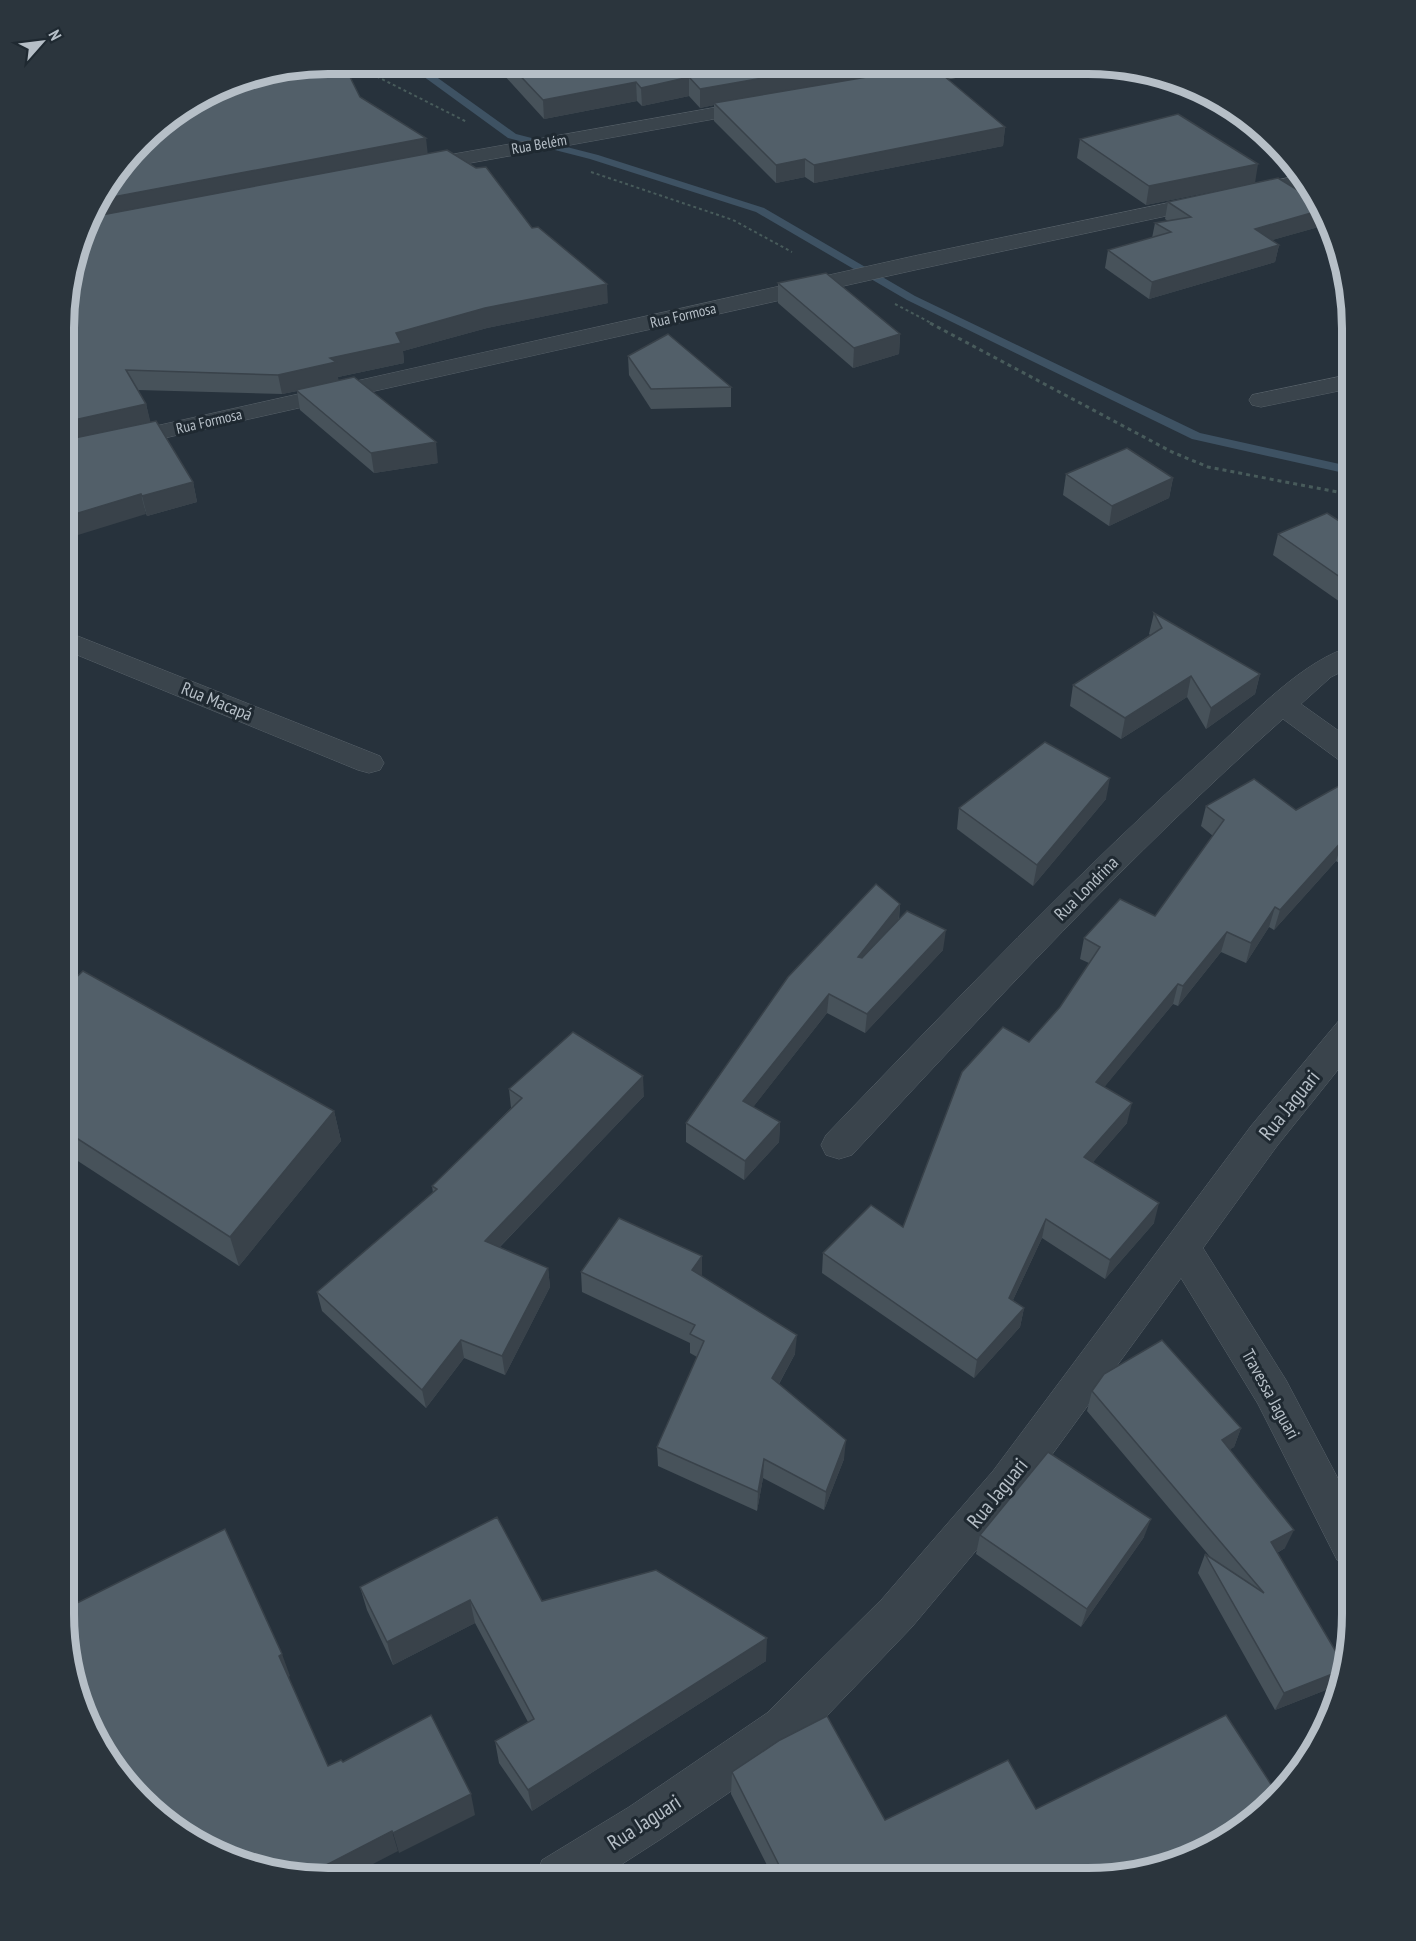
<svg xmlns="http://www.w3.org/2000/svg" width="1416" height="1941" viewBox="0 0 1416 1941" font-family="'PT Sans Narrow',sans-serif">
  <rect width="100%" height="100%" fill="#27323c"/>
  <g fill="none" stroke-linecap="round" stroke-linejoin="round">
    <polygon fill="#3e5263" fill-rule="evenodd" points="405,63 417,63 516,134 598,155 764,208 915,296 1200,433 1353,467 1353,475 1192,439 907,300 756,212 590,159 508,138"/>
    <g stroke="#58626a" stroke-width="1">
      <g id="minor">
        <polygon points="961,65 1001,65 999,69 992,71 897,88 890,86 887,82 890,78 897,76"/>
        <polygon points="757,100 764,102 767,106 764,110 415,173 408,171 405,167 408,163 415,161"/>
        <polygon points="1297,176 1306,186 915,270 120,448 111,446 108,441 111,436 120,434 914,256"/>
        <polygon points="1353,374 1353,388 1261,407 1252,405 1249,400 1252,395"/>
        <polygon points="65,631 380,756 384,763 380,770 369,773 358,770 65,650"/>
        <path d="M1353 646V666L1331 677 1301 704 1353 741V766L1343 763 1283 719C1130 854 991 1006 852 1155L839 1159 826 1155 821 1145 826 1135C953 1003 1080 870 1216 748 1253 714 1304 659 1353 646Z"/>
        <polygon points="1353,1014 1353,1051 1277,1146 1203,1248 1286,1380 1352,1505 1352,1565 1337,1560 1258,1404 1181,1278 1021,1497 912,1627 799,1745 661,1839 602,1877 536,1876 542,1860 629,1807 767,1713 882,1599 993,1471 1251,1126 1341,1018"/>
      </g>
    </g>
    <g stroke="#485b5b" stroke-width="2" stroke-dasharray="3 3" stroke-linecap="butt">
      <polyline points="350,63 467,122"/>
      <polyline points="591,172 733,220 792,252"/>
      <polyline points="895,304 933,324"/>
    </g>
    <polyline stroke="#485b5b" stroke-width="3" stroke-dasharray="4 4" stroke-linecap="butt" points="930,323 1172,452 1208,467 1353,495"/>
    <use href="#minor" fill="#3a444c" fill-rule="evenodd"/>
  </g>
  <g fill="#47525a">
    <polygon points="493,63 915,65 915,69 1005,127 1003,146 814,183 805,177 776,183 714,121 714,105 700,108 689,96 642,106 637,101 544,119"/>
    <polygon points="360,97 428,154 532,228 608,303 487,328 403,351 404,363 338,377 338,381 438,463 374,473 300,410 297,391 282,394 138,390 146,404 150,422 193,482 197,502 147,516 65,292"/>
    <polygon points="1080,139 1255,183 1146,205 1077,158"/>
    <polygon points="1168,202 1322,205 1326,211 1322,226 1272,240 1279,245 1275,262 1149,299 1105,268 1108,250 1152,238 1155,223 1168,221 1165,219"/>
    <polygon points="778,283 900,334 899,354 853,368 778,303"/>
    <polygon points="628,356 731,387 731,407 651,409 629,375"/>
    <polygon points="1353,378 1353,411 1340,400 1345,380"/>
    <polygon points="1066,474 1173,478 1169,498 1109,526 1063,495"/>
    <polygon points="1353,530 1353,611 1273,555 1278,534"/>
    <polygon points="1154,613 1260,674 1255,694 1206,729 1187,697 1121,739 1070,706 1073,685 1150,635 1149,634"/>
    <polygon points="1353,698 1353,730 1341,722 1347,702"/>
    <polygon points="1353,778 1353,873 1336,861 1274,930 1269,927 1246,963 1221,952 1178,1006 1173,1004 1104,1087 1127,1123 1093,1162 1154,1223 1105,1279 1042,1238 1013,1300 1024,1308 1020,1327 974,1378 822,1273 823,1253 903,1227 1029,1042 1060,1007 1089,963 1080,959 1084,938 1155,916 1213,836 1201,826 1206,806 1296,810"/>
    <polygon points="1106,799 1033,886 957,829 959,808"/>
    <polygon points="900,904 899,920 943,950 865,1033 827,1013 753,1107 780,1122 779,1142 744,1180 686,1142 686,1123"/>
    <polygon points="64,989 334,1111 341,1141 239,1266 64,1152"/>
    <polygon points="509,1089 644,1096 500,1247 548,1268 550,1287 505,1375 464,1358 426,1408 322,1311 317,1292 433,1193 432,1186 511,1108"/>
    <polygon points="581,1272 702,1276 795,1354 779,1384 844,1459 824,1510 763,1478 757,1511 658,1466 657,1447 697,1357 690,1353 690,1343 582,1292"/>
    <polygon points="1092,1391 1241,1428 1234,1447 1230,1449 1285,1548 1277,1553 1336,1686 1275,1710 1198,1573 1205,1554 1212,1559 1087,1411"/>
    <polygon points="980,1535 1144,1537 1081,1627 976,1554"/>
    <polygon points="360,1587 542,1601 766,1661 532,1811 499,1763 495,1741 528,1722 475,1623 393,1665 367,1610"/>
    <polygon points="732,1772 885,1820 1036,1809 1089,1878 773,1877 731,1794"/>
  </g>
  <g fill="#39424a">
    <polygon points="843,64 915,65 915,71 714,103 714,105 700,108 700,89"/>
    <polygon points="689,77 689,96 642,106 641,88"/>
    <polygon points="636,82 637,101 544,119 543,100"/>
    <polygon points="1005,127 1003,146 814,183 814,165"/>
    <polygon points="426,138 428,156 90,221 97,200"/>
    <polygon points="805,159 805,177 776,183 776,165"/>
    <polygon points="1258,164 1255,183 1146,205 1149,186"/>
    <polygon points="1325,209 1326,211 1322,226 1252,246 1255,229"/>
    <polygon points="1279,245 1275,262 1149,299 1152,282"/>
    <polygon points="607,284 608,303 487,328 403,351 404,363 338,377 339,382 296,390 297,391 282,394 278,375 330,358 396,333 485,308"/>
    <polygon points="900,334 899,354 853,368 854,348"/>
    <polygon points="146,404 151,424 65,443 65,422"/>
    <polygon points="436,442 438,463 374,473 371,453"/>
    <polygon points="1173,478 1169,498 1109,526 1112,506"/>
    <polygon points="193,482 197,502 147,516 142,496"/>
    <polygon points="141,494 146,514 65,539 65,517"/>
    <polygon points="1260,674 1255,694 1206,729 1211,708"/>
    <polygon points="1191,676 1187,697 1121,739 1125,718"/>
    <polygon points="1110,778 1106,799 1033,886 1037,865"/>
    <polygon points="1343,840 1336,861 1274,930 1280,910"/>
    <polygon points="900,904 898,924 857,976 858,957"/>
    <polygon points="1275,907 1269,927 1246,963 1251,943"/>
    <polygon points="946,930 943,950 865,1033 867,1014"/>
    <polygon points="1227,932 1221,952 1178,1006 1183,986"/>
    <polygon points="1178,984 1173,1004 1092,1102 1096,1082"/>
    <polygon points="829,994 827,1013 743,1120 743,1101"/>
    <polygon points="643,1076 644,1096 487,1260 485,1241"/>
    <polygon points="1132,1103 1127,1123 1080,1177 1084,1157"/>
    <polygon points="334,1111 341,1141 239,1266 230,1237"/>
    <polygon points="780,1122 779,1142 744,1180 745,1161"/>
    <polygon points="1159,1203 1154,1223 1105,1279 1110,1260"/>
    <polygon points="1046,1219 1042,1238 1005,1317 1009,1298"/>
    <polygon points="702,1256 702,1276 693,1290 692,1270"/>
    <polygon points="548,1268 550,1287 505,1375 502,1356"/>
    <polygon points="1024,1308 1020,1327 974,1378 977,1360"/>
    <polygon points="797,1335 795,1354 771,1398 772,1378"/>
    <polygon points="461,1340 464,1358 426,1408 422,1390"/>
    <polygon points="1241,1428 1234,1447 1215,1459 1222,1440"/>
    <polygon points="846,1440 844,1459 824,1510 826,1492"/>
    <polygon points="764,1459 763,1478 757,1511 758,1492"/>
    <polygon points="1151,1519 1144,1537 1081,1627 1087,1609"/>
    <polygon points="1294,1530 1285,1548 1263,1561 1271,1542"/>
    <polygon points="470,1600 475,1623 393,1665 387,1642"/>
    <polygon points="767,1638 766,1661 532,1811 528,1790"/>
    <polygon points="282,1654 290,1676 287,1678 279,1656"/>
    <polygon points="1345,1669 1336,1686 1275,1710 1284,1693"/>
    <polygon points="471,1794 475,1815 399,1853 393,1833"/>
    <polygon points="392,1831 398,1851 350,1876 305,1876"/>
  </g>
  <g fill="#525f69" stroke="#39424a" stroke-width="1.5">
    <polygon points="327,63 343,63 360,97 426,138 97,200 98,195 153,128 242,77"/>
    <polygon points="509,64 843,64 700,89 689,77 641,88 636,82 543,100"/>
    <polygon points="932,66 1005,127 814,165 805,159 776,165 714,103"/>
    <polygon points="1178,114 1258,164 1149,186 1080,139"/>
    <polygon points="447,150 476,168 486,167 532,228 538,227 607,284 485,308 396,333 401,343 330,358 336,362 278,375 126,370 146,404 65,422 65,292 91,217"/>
    <polygon points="1278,178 1322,205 1325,209 1255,229 1279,245 1152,282 1108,250 1171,232 1155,223 1191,217 1168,202"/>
    <polygon points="826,273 900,334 854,348 778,283"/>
    <polygon points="668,334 731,387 651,389 628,356"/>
    <polygon points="354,377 436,442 371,453 296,390"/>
    <polygon points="1353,378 1353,387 1345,380"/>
    <polygon points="156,421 193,482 142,496 141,494 65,517 65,440"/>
    <polygon points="1127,448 1173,478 1112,506 1066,474"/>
    <polygon points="1327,513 1353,530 1353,586 1278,534"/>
    <polygon points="1154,613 1260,674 1211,708 1191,676 1125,718 1073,685 1162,628"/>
    <polygon points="1353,698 1353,706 1347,702"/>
    <polygon points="1045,742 1110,778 1037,865 959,808"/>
    <polygon points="1353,778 1353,848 1343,840 1280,910 1275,907 1251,943 1227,932 1183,986 1178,984 1096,1082 1132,1103 1084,1157 1159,1203 1110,1260 1046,1219 1009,1298 1024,1308 977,1360 823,1253 871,1205 903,1227 962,1072 1003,1027 1029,1042 1060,1007 1100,947 1084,938 1120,899 1155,916 1224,820 1206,806 1254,779 1296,810"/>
    <polygon points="876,884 900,904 858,957 862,958 907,911 946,930 867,1014 829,994 743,1101 780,1122 745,1161 686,1123 788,977"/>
    <polygon points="83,971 334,1111 230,1237 64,1130 64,989"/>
    <polygon points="573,1032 643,1076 485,1241 548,1268 502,1356 461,1340 422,1390 317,1292 437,1189 432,1186 522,1098 509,1089"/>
    <polygon points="619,1218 702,1256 692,1270 797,1335 772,1378 846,1440 826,1492 764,1459 758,1492 657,1447 704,1341 690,1334 695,1325 581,1272"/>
    <polygon points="1162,1340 1241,1428 1222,1440 1294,1530 1271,1542 1345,1667 1345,1669 1284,1693 1205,1554 1264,1593 1092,1391 1104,1374"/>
    <polygon points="1048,1452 1151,1519 1087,1609 980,1535"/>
    <polygon points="497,1517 542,1601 656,1570 767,1638 528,1790 495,1741 534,1719 470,1600 387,1642 360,1587"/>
    <polygon points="225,1529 282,1654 279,1656 328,1766 341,1760 343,1762 431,1715 471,1794 393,1833 392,1831 305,1876 293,1876 226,1858 167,1824 90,1730 63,1614 63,1610"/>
    <polygon points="1226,1715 1278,1795 1263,1813 1205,1851 1089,1878 785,1877 732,1772 780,1740 827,1716 885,1820 1008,1760 1036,1809"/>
  </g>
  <g text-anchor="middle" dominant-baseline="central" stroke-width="6" stroke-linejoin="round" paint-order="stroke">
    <g font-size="15" fill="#b6bfc7" stroke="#1f2931">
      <text transform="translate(539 144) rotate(-10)">Rua Belém</text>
      <text transform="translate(683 315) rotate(-13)">Rua Formosa</text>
      <text transform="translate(209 421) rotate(-13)">Rua Formosa</text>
    </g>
    <g font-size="18" fill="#b6bfc7" stroke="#1f2931">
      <text transform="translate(217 701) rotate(22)">Rua Macapá</text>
      <text transform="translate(1086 888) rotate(-45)">Rua Londrina</text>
      <text transform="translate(1271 1394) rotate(61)">Travessa Jaguari</text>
    </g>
    <g font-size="21" fill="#b6bfc7" stroke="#1f2931">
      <text transform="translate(1289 1105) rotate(-51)">Rua Jaguari</text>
      <text transform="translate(997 1493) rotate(-51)">Rua Jaguari</text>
      <text transform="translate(644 1822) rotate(-33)">Rua Jaguari</text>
    </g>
  </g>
  <path d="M0 0H1416V1941H0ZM328 74H1088A254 254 0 0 1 1342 328V1614A254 254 0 0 1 1088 1868H328A254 254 0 0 1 74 1614V328A254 254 0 0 1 328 74Z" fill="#2b353d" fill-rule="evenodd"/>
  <path fill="none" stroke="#b6bfc7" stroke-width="8" d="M328 74H1088A254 254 0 0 1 1342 328V1614A254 254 0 0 1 1088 1868H328A254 254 0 0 1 74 1614V328A254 254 0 0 1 328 74Z"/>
  <g transform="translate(42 42) rotate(62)" stroke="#1f2931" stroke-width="4.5" paint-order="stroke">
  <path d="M0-4.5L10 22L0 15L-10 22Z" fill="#b6bfc7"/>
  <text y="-9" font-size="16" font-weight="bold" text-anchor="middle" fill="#b6bfc7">N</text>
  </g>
</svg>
